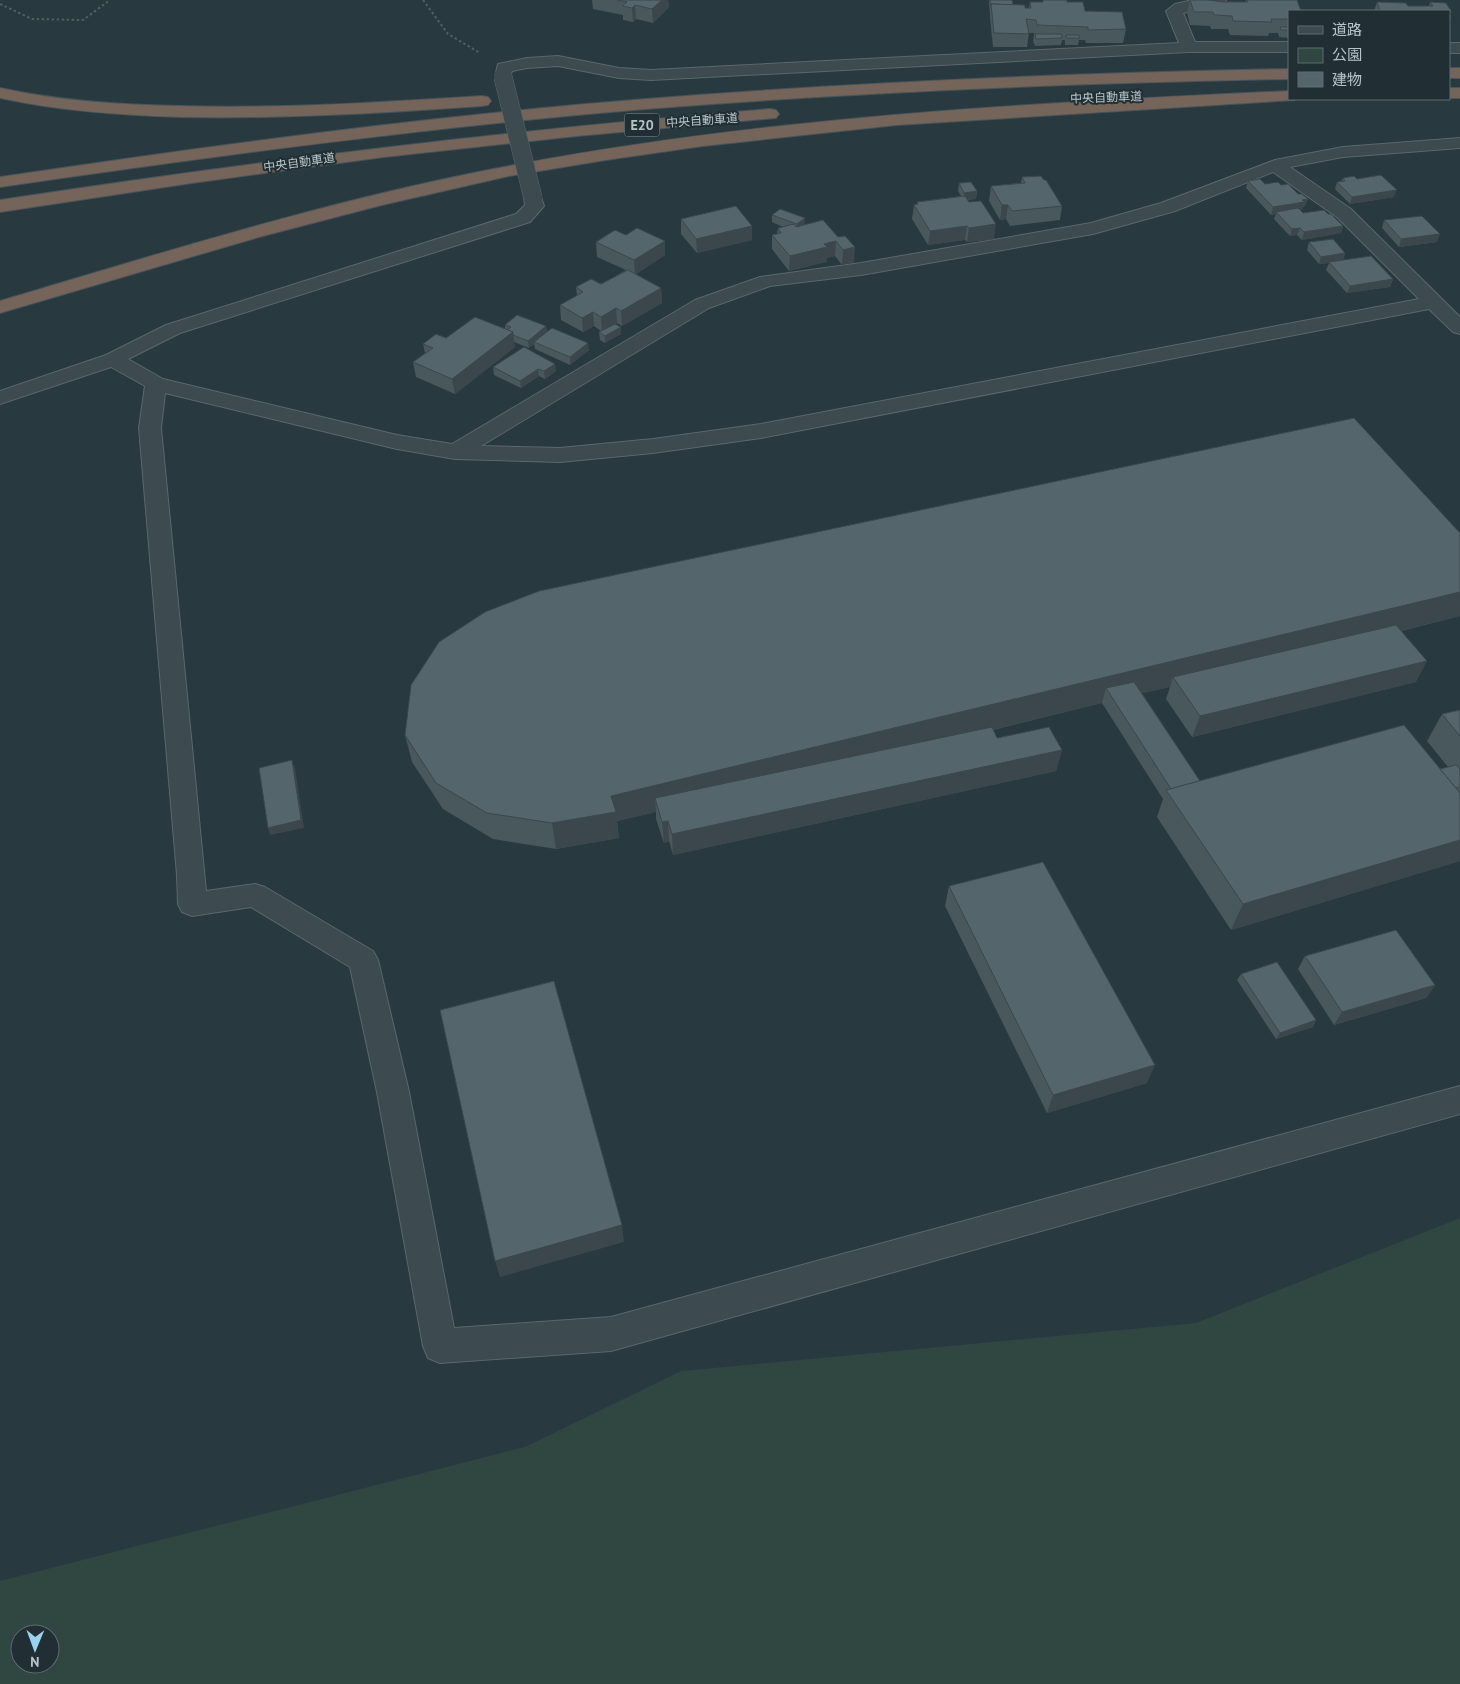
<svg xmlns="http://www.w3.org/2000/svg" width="1460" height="1684" viewBox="0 0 1460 1684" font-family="'PT Sans','Noto Sans JP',sans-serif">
  <rect width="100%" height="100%" fill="#293940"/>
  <path fill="#2f4641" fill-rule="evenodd" d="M1460 1218V1684H0V1581L525 1447 681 1371 1196 1323ZM20 1634H50V1664H20Z"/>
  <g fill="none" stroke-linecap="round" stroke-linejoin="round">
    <g stroke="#5a676d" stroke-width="2">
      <g id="minor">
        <polygon points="1193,0 1226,0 1224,3 1183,13 1195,42 1289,42 1289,52 1189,52 651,80 619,78 558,66 527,68 512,71 509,81 497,81 495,77 498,64 527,58 558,56 619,68 651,70 1179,43 1166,11 1175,4"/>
        <rect x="1449" y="43" width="11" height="10"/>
        <path d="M1460 138V148L1343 157 1290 167 1351 209 1460 317V334L1453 332 1429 309 761 438 653 453 560 462 455 459 397 449 165 393 161 428 206 891 255 884 265 887 373 951 378 960 409 1092 454 1328 611 1317 1460 1086V1114L611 1351 440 1363 428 1358 423 1346 377 1092 350 967 251 907 192 916 182 912 178 904 177 875 139 428 145 386 111 367 0 404V391L106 355 166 325 516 214 525 205 524 198 526 194 533 192 540 194 544 206 530 222 180 333 128 359 163 379 397 435 452 444 695 300 760 277 861 263 1091 223 1161 203 1275 160 1343 147ZM1273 172 1337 217 1419 299 761 424 653 439 560 448 481 446 709 308 770 286 861 275 1093 234 1175 211Z"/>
      </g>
    </g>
    <g stroke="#47545a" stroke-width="2">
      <g id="highway">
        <rect x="1449" y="68" width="11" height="10"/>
        <path d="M1289 69V79C1074 83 860 92 646 109 429 127 214 156 0 187V177C215 145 430 116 646 99 860 82 1074 73 1289 69Z"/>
        <path d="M0 88C60 101 120 105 181 106 282 109 382 102 482 96L488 97 491 101 488 105 482 106C382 113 282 119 181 117 120 115 60 111 0 98Z"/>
        <rect x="1449" y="88" width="11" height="10"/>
        <path d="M1289 91V99L1295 100 897 125 703 146 606 160 509 176 382 205 259 237 0 313V301C168 251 337 198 509 166 766 117 1028 103 1289 91Z"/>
        <path d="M770 109 776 110 779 114 776 118 577 136 384 157 192 183 0 212V200C256 161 512 130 770 109Z"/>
      </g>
    </g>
    <g stroke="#4d625e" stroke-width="2" stroke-dasharray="2.5 2.5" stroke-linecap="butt">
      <polyline points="423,0 448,34 480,53"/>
      <polyline points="0,4 32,19 83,20 110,0"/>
    </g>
    <use href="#minor" fill="#3d4a50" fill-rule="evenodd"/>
    <use href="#highway" fill="#75645a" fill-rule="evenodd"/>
    <g stroke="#5a676d" stroke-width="19" stroke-linecap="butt">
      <polyline id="minor-bridge" points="503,77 533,198"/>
    </g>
    <use href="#minor-bridge" stroke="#3d4a50" stroke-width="18"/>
  </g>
  <g fill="#48585d">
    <polygon points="592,0 668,0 669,7 653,23 636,19 633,22 623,20 623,15 593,9"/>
    <polygon points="989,0 1012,0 1013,5 1025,8 1029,8 1030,2 1042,2 1043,0 1067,0 1067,2 1085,11 1126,29 1123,43 1086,43 1085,40 1079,40 1078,45 1065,45 1065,40 1062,40 1061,45 1035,46 1033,41 1034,33 1029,33 1027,47 993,47 990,18 990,13 989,4"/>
    <polygon points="1190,0 1245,2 1246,0 1297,0 1289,11 1289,38 1279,37 1278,33 1269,33 1268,36 1230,35 1228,29 1211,29 1210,26 1190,25 1187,13"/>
    <polygon points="1377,2 1408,6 1429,6 1430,2 1451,11 1449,14 1451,16 1449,21 1449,11 1374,11"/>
    <polygon points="1022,177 1062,206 1060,220 1010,226 1006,219 1000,220 989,201 991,186 1021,183"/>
    <polygon points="1343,178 1394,197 1350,204 1335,189 1337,182 1341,181"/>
    <polygon points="1248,181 1265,184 1298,194 1308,199 1305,206 1303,207 1302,210 1300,210 1303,213 1328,214 1343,226 1341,233 1302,240 1297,235 1290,236 1274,219 1276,214 1271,215 1246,188"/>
    <polygon points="959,183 977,191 976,199 967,200 994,239 967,242 965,240 928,245 912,219 914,205 917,204 917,202 961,196 958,191"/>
    <polygon points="772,215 805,218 804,225 823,220 854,262 842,265 835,256 827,258 826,262 789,271 772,249 772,235 777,234 778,228 783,227 772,222"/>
    <polygon points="681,219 752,240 697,253 681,234"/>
    <polygon points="1384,220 1437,242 1399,247 1382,228"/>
    <polygon points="626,235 665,241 665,255 636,274 661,288 662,303 622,326 617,323 616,324 621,334 605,343 600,340 599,332 601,331 594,326 583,332 561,320 560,305 577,296 576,287 601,284 626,270 597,257 596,242"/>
    <polygon points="1309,242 1345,253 1343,260 1393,279 1390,287 1347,293 1326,270 1329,263 1319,264 1307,250"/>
    <polygon points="505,325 546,326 547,332 589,350 570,365 535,349 534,344 529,348 514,342 515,347 455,394 416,377 413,362 425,353 423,344 446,338 505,329"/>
    <polygon points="524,347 556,371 545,379 539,376 521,388 494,375 493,367"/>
    <polygon points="1460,533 1460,616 1401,631 1416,682 1192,737 1166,699 1170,687 1142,693 1200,781 1440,769 1448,767 1427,741 1442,714 1460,710 1460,861 1231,930 1157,817 1163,799 1102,703 993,730 997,738 1062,750 1056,771 673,855 669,841 664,843 656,819 656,812 617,821 619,838 556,849 493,839 443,809 412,762 405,735"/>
    <polygon points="949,886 1147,1083 1047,1113 945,906"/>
    <polygon points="1305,956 1435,985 1426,998 1334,1025 1298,969"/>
    <polygon points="1241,974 1316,1020 1313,1027 1276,1039 1237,980"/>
  </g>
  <g fill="#3b474c">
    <polygon points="662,0 668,0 669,7 653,23 652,9"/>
    <polygon points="635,5 636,19 633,22 632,8"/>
    <polygon points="1397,190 1394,197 1350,204 1352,197"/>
    <polygon points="977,191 976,199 964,200 964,193"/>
    <polygon points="1308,199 1305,206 1303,207 1302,210 1278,214 1276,212 1276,214 1271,215 1273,207"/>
    <polygon points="1002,205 1008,205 1006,219 1000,220"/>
    <polygon points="805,218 804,225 797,232 797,224"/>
    <polygon points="996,224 994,239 967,242 969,228"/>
    <polygon points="752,226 752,240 697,253 696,239"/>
    <polygon points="967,226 965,240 928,245 930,231"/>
    <polygon points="1343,226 1341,233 1302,240 1304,232"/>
    <polygon points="1300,228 1297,235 1290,236 1292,229"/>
    <polygon points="1440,234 1437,242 1399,247 1401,239"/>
    <polygon points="665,241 665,255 635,275 634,260"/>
    <polygon points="836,241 835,256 827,258 826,262 789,271 790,256 824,244"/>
    <polygon points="855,247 854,262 842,265 843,250"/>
    <polygon points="1345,253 1343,261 1319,264 1321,257"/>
    <polygon points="1393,279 1390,287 1347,293 1350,286"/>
    <polygon points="661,288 662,303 622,326 621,311"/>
    <polygon points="616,308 617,323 602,332 601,317"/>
    <polygon points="593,312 594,326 583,332 582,318"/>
    <polygon points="546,326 547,334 534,342 534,344 529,348 528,341"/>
    <polygon points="621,327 621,334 605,343 605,336"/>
    <polygon points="513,332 515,347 455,394 452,379"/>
    <polygon points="588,343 589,350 570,365 570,357"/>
    <polygon points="555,364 556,371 545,379 544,371"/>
    <polygon points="538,369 539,376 521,388 520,381"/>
    <polygon points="1460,592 1460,616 1178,685 1173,677 1170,687 1114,700 1106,688 1102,703 659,811 655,798 656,812 617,821 619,838 556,849 552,823 611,796"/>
    <polygon points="1427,661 1416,682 1192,737 1200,716"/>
    <polygon points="1062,750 1056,771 673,855 672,834"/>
    <polygon points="292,760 295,768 304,828 270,835 268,828"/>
    <polygon points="668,821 669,841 664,843 662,822"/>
    <polygon points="1460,840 1460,861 1231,930 1243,904"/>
    <polygon points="1435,985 1426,998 1334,1025 1342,1012"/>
    <polygon points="1316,1020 1313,1027 1276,1039 1280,1033"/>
    <polygon points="1155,1065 1147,1083 1047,1113 1053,1095"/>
    <polygon points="622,1225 624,1242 500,1277 495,1261"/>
  </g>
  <g fill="#54666c" stroke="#3b474c">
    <polygon points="617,0 662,0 652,9 635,5 632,8 622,6 627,2"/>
    <polygon points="990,0 1012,0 1013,5 991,4 991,6"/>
    <polygon points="1043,0 1067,0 1067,2 1083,2 1085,11 1122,12 1126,29 1088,30 1088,27 1037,25 1036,20 1026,19 1029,34 994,33 991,4 1025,5 1025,8 1031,8 1030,2 1043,2"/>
    <polygon points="1190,0 1208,0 1223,2 1248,2 1247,0 1297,0 1301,11 1289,11 1289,19 1271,19 1272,22 1233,21 1232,16 1214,15 1213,12 1194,12"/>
    <polygon points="1377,2 1406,3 1408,6 1433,6 1430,2 1446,3 1451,11 1380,11"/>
    <polygon points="1280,27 1289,27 1289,30 1281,30"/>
    <polygon points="1035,34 1061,34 1062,38 1036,39"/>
    <polygon points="1066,35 1079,35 1080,38 1066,38"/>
    <polygon points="1381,175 1397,190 1352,197 1337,182 1345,181 1343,178 1354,176 1357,179"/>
    <polygon points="1041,176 1044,180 1046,180 1062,206 1012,211 1008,205 1002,205 991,186 1025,183 1022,177"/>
    <polygon points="1260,179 1265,184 1278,182 1281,185 1288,184 1298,194 1302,194 1308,199 1302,200 1305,202 1273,207 1248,181"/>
    <polygon points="971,182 977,191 964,193 959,183"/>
    <polygon points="965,196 969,202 981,201 996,224 969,228 967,226 930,231 914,205 918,204 917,202"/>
    <polygon points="736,206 752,226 696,239 681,219"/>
    <polygon points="1298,208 1303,213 1324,210 1328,214 1331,214 1343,226 1304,232 1300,228 1292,229 1276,212"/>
    <polygon points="780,209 805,218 797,224 772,215"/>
    <polygon points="1422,216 1440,234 1401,239 1384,220"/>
    <polygon points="823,220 838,237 845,236 855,247 843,250 836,241 824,244 827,247 790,256 772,235 781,233 778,228 794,224 796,227"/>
    <polygon points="637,228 665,241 634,260 596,242 615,230 626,235"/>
    <polygon points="1333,239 1345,253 1321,257 1309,242"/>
    <polygon points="1371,256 1393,279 1350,286 1329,262"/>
    <polygon points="628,270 661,288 621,311 616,308 601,317 593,312 582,318 560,305 583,292 576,287 591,279 601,284"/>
    <polygon points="517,315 546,326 528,341 513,335 513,332 507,330 511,327 505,325"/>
    <polygon points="475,317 513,332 452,379 413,362 433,348 423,344 436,334 446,338"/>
    <polygon points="615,324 621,327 605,336 599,332"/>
    <polygon points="552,328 588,343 570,357 534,342"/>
    <polygon points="524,347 555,364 544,371 538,369 520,381 493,367"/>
    <polygon points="1354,418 1460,533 1460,592 611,796 616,812 552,823 487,813 436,783 405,735 411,685 439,642 485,612 539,591"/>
    <polygon points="1396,625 1427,661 1200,716 1173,677"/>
    <polygon points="1134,682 1200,781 1171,789 1106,688"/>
    <polygon points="1460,710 1460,736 1442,714"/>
    <polygon points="1404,725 1460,793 1460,840 1243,904 1166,790"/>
    <polygon points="992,727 997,738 1049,727 1062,750 672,834 668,821 662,822 655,798"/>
    <polygon points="292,760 301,820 268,828 259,768"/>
    <polygon points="1456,765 1460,769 1460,787 1456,788 1440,769"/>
    <polygon points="1043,862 1155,1065 1053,1095 949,886"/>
    <polygon points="1396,930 1435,985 1342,1012 1305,956"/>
    <polygon points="1277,962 1316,1020 1280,1033 1241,974"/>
    <polygon points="554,981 622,1225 495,1261 440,1010"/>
  </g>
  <g text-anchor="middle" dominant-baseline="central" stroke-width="4" stroke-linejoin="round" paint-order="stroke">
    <g font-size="12" fill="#b9c4ca" stroke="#212f35">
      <text transform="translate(1106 97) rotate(-2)">中央自動車道</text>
      <text transform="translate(702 120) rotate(-4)">中央自動車道</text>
      <text transform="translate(299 162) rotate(-8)">中央自動車道</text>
    </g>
    <rect fill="#212f35" stroke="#8b979d" stroke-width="1" x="624.5" y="113.5" width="35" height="23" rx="4"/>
    <g font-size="14" font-weight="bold" fill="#b9c4ca">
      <text x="642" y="125">E20</text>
    </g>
  </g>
  <rect x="1288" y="10" width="162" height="90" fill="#212f35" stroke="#5e6b71"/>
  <rect x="1298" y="26" width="25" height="8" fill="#3d4a50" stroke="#5e6b71"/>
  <text x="1332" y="35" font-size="15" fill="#b9c4ca">道路</text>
  <rect x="1298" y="48" width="25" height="15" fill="#2f4641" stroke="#5e6b71"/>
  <text x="1332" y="60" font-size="15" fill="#b9c4ca">公園</text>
  <rect x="1298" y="72" width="25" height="15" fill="#54666c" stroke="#5e6b71"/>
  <text x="1332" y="85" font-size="15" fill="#b9c4ca">建物</text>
  <g transform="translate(35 1649) rotate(181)"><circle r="24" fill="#212f35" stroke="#5e6b71"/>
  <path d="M0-4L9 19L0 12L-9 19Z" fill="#99d1f0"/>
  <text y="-8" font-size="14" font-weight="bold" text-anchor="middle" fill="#b9c4ca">N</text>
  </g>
</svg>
